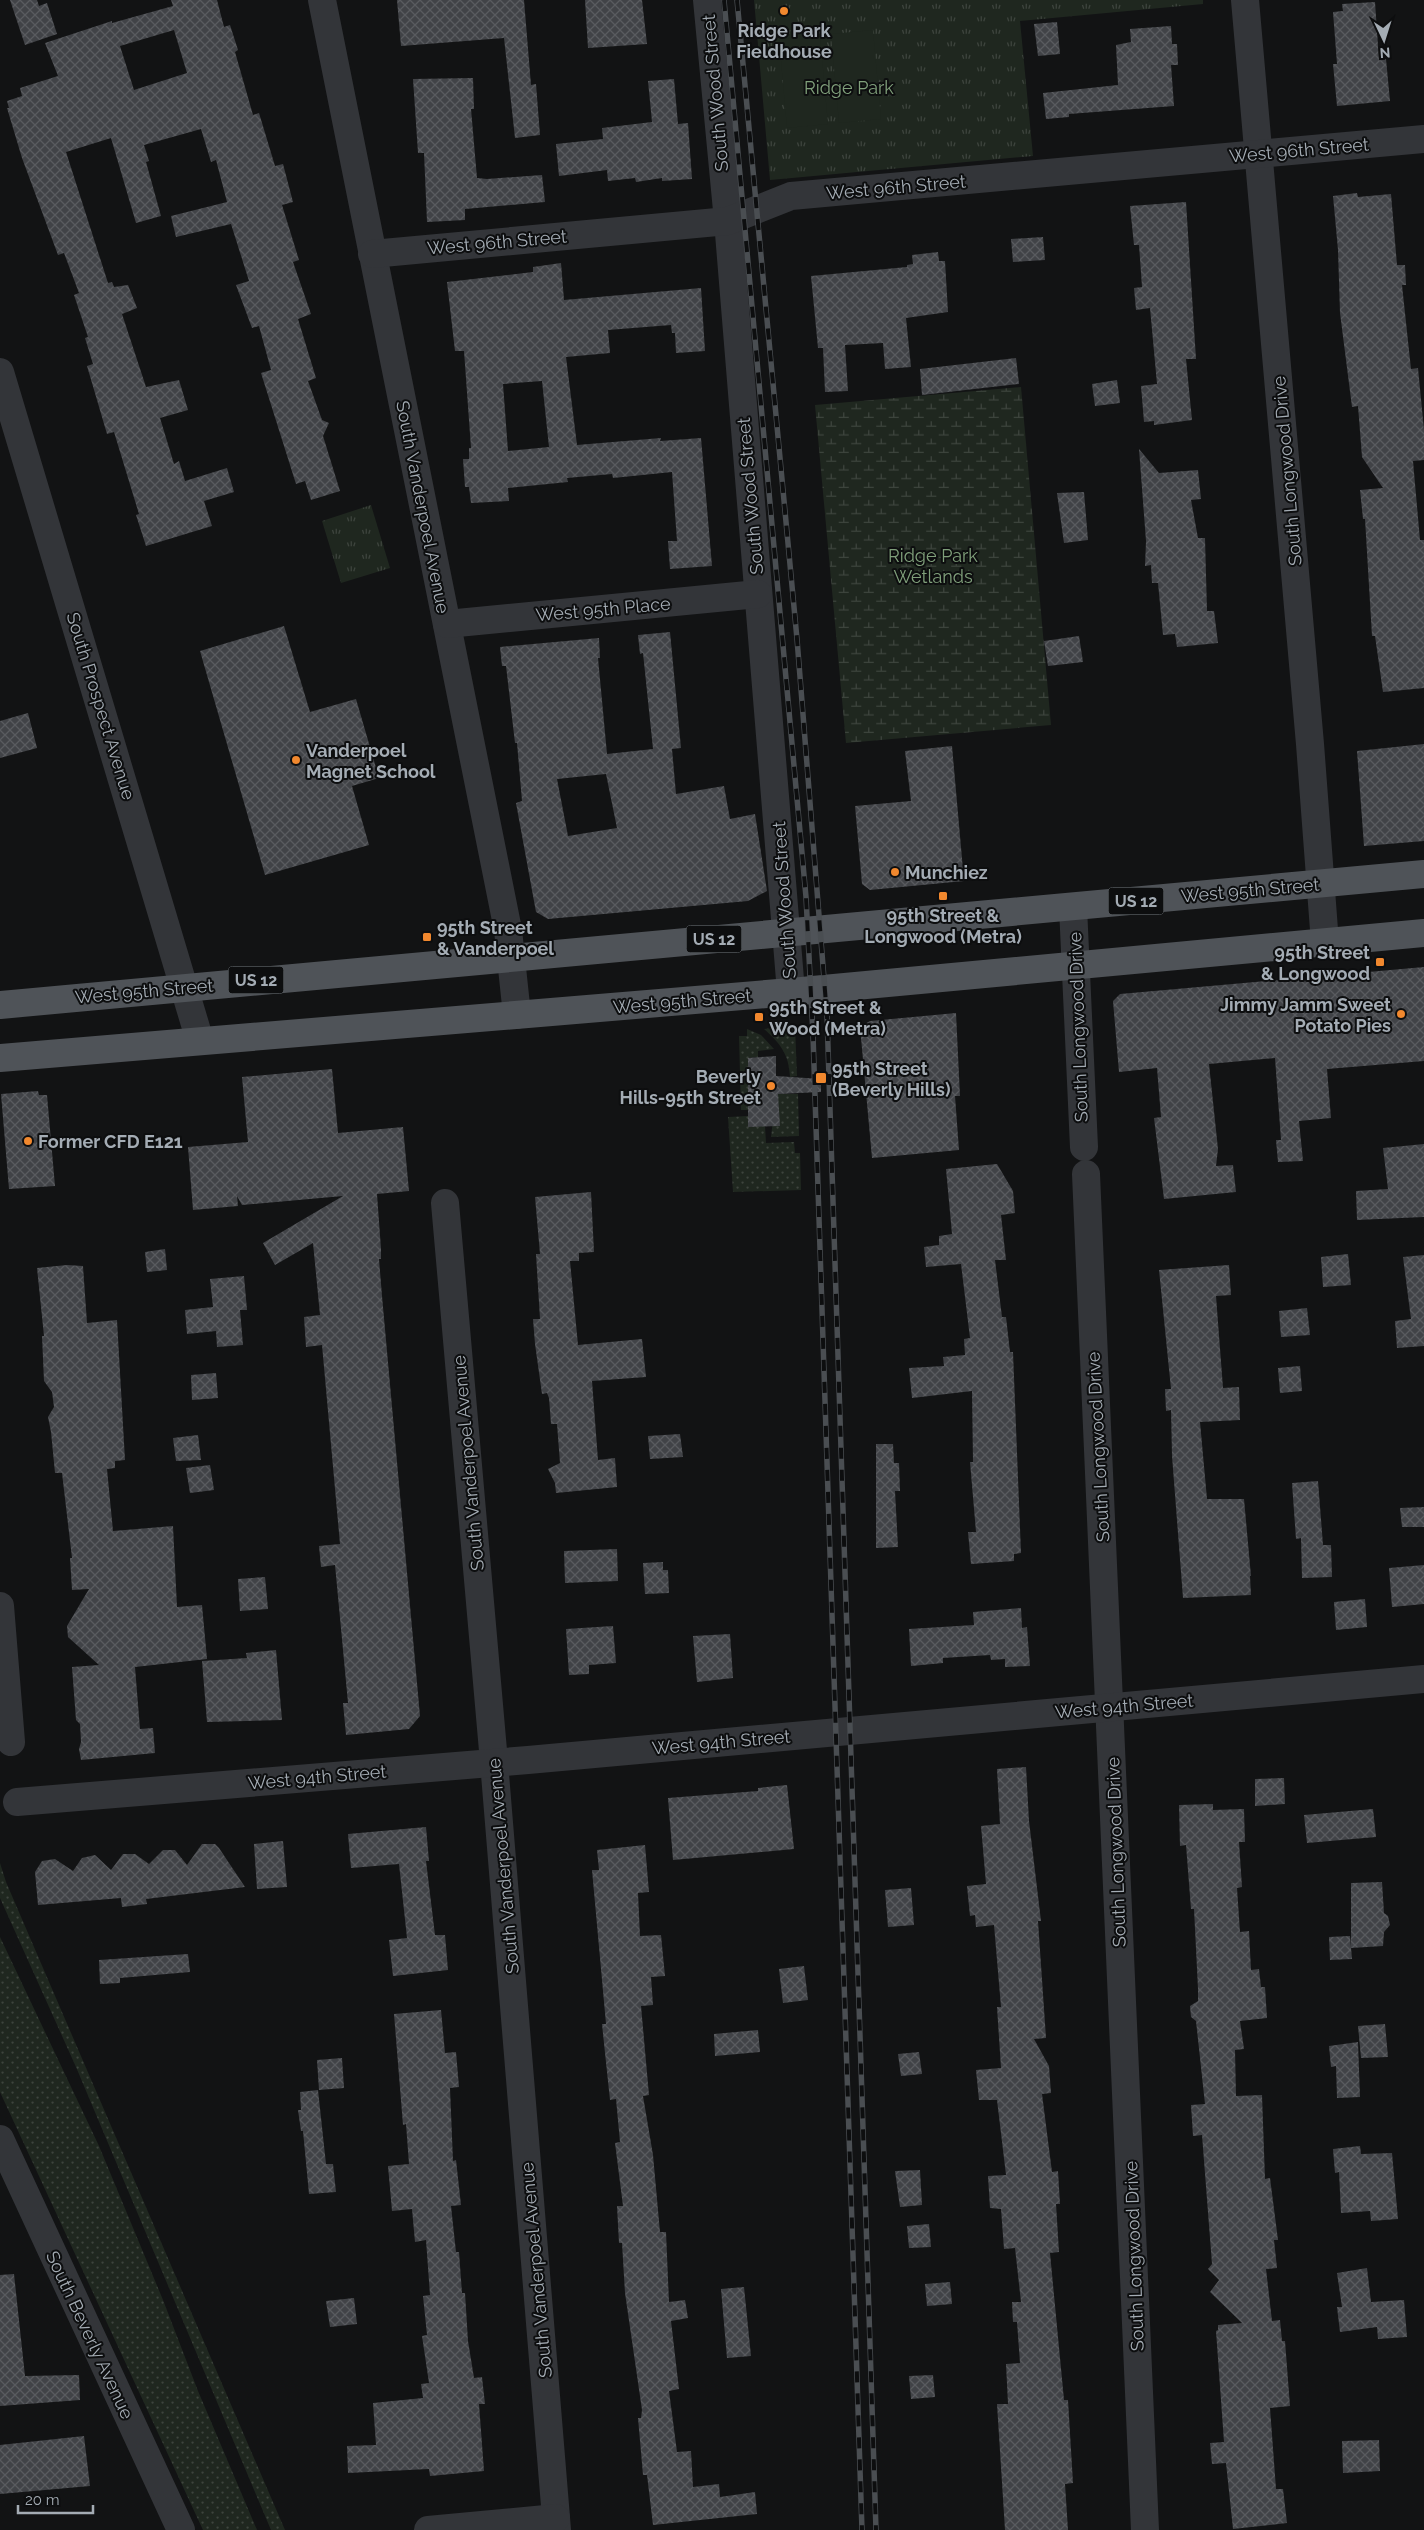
<svg xmlns="http://www.w3.org/2000/svg" width="1424" height="2530" viewBox="0 0 1424 2530" font-family="Raleway,sans-serif">
  <defs>
    <pattern id="grass-dots" width="8" height="8" patternUnits="userSpaceOnUse" patternTransform="scale(1.25)"><rect width="8" height="8" fill="#1f271f"/><path d="M2 2h.1M6 6h.1" fill="none" stroke="#3d443d" stroke-width="1.8" stroke-linecap="round"/></pattern>
    <pattern id="wetland-marsh" width="20" height="14" patternUnits="userSpaceOnUse" patternTransform="scale(1.25)"><rect width="20" height="14" fill="#1f271f"/><path d="M1 5h8M5 5V1M11 12h8M15 12V8" fill="none" stroke="#3d443d"/></pattern>
    <pattern id="park-tufts" width="24" height="20" patternUnits="userSpaceOnUse" patternTransform="scale(1.25)"><rect width="24" height="20" fill="#1f271f"/><path d="M3 7l-1-3M5 7V3M7 7l1-3M15 17l-1-3M17 17v-4M19 17l1-3" fill="none" stroke="#3d443d"/></pattern>
    <pattern id="building-cross-hatch" width="8" height="8" patternUnits="userSpaceOnUse" patternTransform="scale(1.25)"><rect width="8" height="8" fill="#414347"/><path d="M0 0l8 8M0 8l8-8" fill="none" stroke="#595b5f"/></pattern>
  </defs>
  <rect width="100%" height="100%" fill="#121314"/>
  <g fill="url(#grass-dots)">
    <path d="M795 1026 797 1076 790 1077C789 1054 780 1043 764 1029Z"/>
    <polygon points="747,1029 761,1035 774,1049 758,1051 758,1057 748,1058 750,1099 747,1099 748,1110 741,1110 739,1036 747,1036"/>
    <polygon points="776,1094 798,1094 799,1136 771,1137"/>
    <polygon points="748,1116 748,1127 765,1126 766,1143 794,1142 795,1153 800,1153 801,1190 733,1192 728,1117"/>
    <polygon points="0,1863 6,1882 285,2530 271,2530 76,2067 0,1898"/>
    <polygon points="0,1937 99,2146 163,2300 198,2391 257,2530 203,2530 0,2092"/>
  </g>
  <polygon fill="url(#wetland-marsh)" points="1021,387 1051,725 846,743 815,405"/>
  <g fill="url(#park-tufts)">
    <polygon points="754,0 1203,0 1203,4 1020,21 1033,156 770,180"/>
    <polygon points="371,505 390,568 341,583 322,521"/>
  </g>
  <g fill="#1f271f">
    <polygon points="873,30 881,119 839,123 831,34"/>
    <polygon points="820,35 828,124 787,128 779,39"/>
  </g>
  <g fill="url(#building-cross-hatch)" fill-rule="evenodd">
    <polygon points="10,0 37,0 39,6 47,3 57,34 25,45"/>
    <path d="M171 0H217L224 27 230 25 238 50 235 52 253 115 259 113 275 166 283 164 293 202 282 205 299 260 293 262 311 314 298 319 316 378 308 381 322 420 329 423 323 436 340 491 311 500 305 481 296 484 261 373 271 370 259 326 252 328 236 285 249 281 231 224 176 237 171 216 227 202 216 160 211 162 201 129 144 145 149 161 146 162 161 216 136 223 111 138 66 152 108 283 112 282 114 287 128 285 137 308 122 314 146 387 179 380 188 410 160 418 174 464 179 461 185 481 227 468 234 492 204 501 212 526 146 546 136 515 139 514 114 432 107 434 87 366 93 364 85 338 88 337 74 295 79 293 64 253 58 255 22 158 7 108H9L7 101 22 96 20 88 58 76 45 43 112 21V23L173 6ZM174 30 187 73 134 90 120 46Z"/>
    <polygon points="397,0 524,0 531,85 536,84 540,135 515,138 504,38 401,46"/>
    <polygon points="585,0 642,0 647,44 588,48"/>
    <polygon points="1375,2 1379,60 1386,59 1390,101 1337,106 1333,64 1337,64 1333,12 1343,11 1342,4"/>
    <polygon points="1057,22 1060,54 1038,56 1034,24"/>
    <polygon points="1171,26 1172,44 1177,44 1178,65 1171,65 1174,106 1069,114 1069,117 1046,119 1043,93 1118,85 1116,45 1131,42 1130,29"/>
    <polygon points="473,78 474,109 471,109 477,178 487,179 542,175 545,202 465,209 465,220 427,222 424,153 418,153 413,79"/>
    <polygon points="674,79 678,124 688,123 692,179 662,181 662,178 636,182 635,178 608,181 607,170 559,176 556,144 603,139 602,128 652,122 648,81"/>
    <polygon points="1357,193 1358,197 1391,194 1397,265 1405,265 1406,285 1402,285 1411,369 1418,368 1424,430 1424,460 1413,461 1420,540 1424,540 1424,688 1383,692 1375,636 1372,636 1365,519 1363,519 1360,490 1383,488 1362,457 1358,406 1352,407 1340,313 1338,250 1333,196"/>
    <polygon points="1186,202 1196,359 1186,359 1192,420 1154,425 1154,421 1144,422 1141,386 1157,384 1150,308 1136,310 1134,288 1142,287 1139,245 1134,245 1130,206"/>
    <polygon points="1043,237 1045,260 1013,262 1011,239"/>
    <polygon points="938,252 939,261 945,261 948,312 906,318 911,367 885,369 883,343 845,345 848,391 825,392 823,348 818,348 811,276 907,267 907,265 913,264 912,255"/>
    <path d="M561 263 564 300 701 288 705 351 676 353 675 333H672L671 325 608 330 610 353 566 357 577 445 661 438 660 441 701 438 712 566 670 569 668 541H677L672 472 613 478 612 474 567 478 568 482 508 488 509 501 471 503 469 487H465L463 459H469V448H471L464 351H455L447 282 533 272V267ZM542 381 549 447 508 451 503 384Z"/>
    <polygon points="1016,358 1019,384 922,395 920,369"/>
    <polygon points="1117,380 1120,403 1095,406 1092,384"/>
    <polygon points="1139,449 1159,473 1198,470 1201,499 1191,500 1198,538 1205,538 1207,611 1214,611 1218,643 1177,647 1175,634 1163,635 1158,583 1152,583 1151,565 1145,566 1146,541"/>
    <polygon points="1084,492 1088,540 1064,543 1057,493"/>
    <polygon points="284,626 310,712 356,699 379,778 352,786 369,845 265,875 200,651"/>
    <path d="M670 632 681 748 672 749 676 794 724 786 730 819 755 814 767 891 748 901 548 919 536 912 516 803 522 801 517 743H515L506 666H502L500 647 599 638 600 658H598L607 754 653 749 643 653 640 654 638 635ZM606 774 617 828 568 836 557 779Z"/>
    <polygon points="1079,636 1083,662 1048,666 1044,641"/>
    <polygon points="28,713 37,748 0,758 0,721"/>
    <polygon points="1424,744 1424,841 1364,846 1357,751"/>
    <polygon points="952,746 964,881 870,890 862,884 855,806 911,801 905,751"/>
    <polygon points="1424,967 1424,1061 1327,1069 1331,1118 1299,1121 1303,1161 1278,1162 1276,1140 1281,1140 1275,1058 1209,1064 1218,1149 1216,1166 1233,1165 1236,1192 1164,1199 1154,1118 1161,1117 1157,1068 1119,1072 1113,1001 1120,994"/>
    <polygon points="956,1013 960,1096 955,1096 959,1150 872,1158 860,1027 870,1021"/>
    <polygon points="776,1056 776,1076 821,1079 821,1092 778,1094 780,1126 748,1127 748,1058"/>
    <polygon points="332,1069 338,1133 403,1127 409,1191 377,1194 381,1249 381,1259 379,1259 382,1296 420,1716 409,1729 346,1735 343,1703 348,1703 335,1565 321,1567 319,1546 340,1544 322,1345 306,1347 304,1317 320,1315 313,1243 275,1265 263,1243 343,1196 242,1205 237,1196 238,1206 193,1210 188,1147 248,1142 242,1077"/>
    <polygon points="38,1091 39,1095 47,1095 55,1186 9,1189 1,1094"/>
    <polygon points="1424,1144 1424,1217 1357,1220 1356,1191 1388,1189 1383,1148"/>
    <polygon points="997,1164 1013,1191 1015,1213 1001,1215 1006,1260 995,1260 1002,1317 1006,1317 1010,1352 1013,1352 1021,1553 1014,1554 1014,1561 971,1564 968,1532 976,1532 970,1462 973,1462 972,1391 912,1398 909,1368 944,1366 943,1357 965,1355 964,1339 970,1338 961,1264 926,1267 924,1247 939,1245 939,1236 952,1234 946,1169"/>
    <polygon points="591,1192 594,1252 579,1253 579,1261 570,1261 578,1345 642,1339 646,1377 592,1381 598,1460 615,1458 617,1487 556,1493 555,1483 548,1469 560,1463 557,1424 551,1424 549,1398 547,1393 542,1394 535,1344 533,1319 540,1319 536,1254 540,1254 535,1197"/>
    <polygon points="165,1249 167,1270 147,1272 145,1252"/>
    <polygon points="1348,1254 1351,1285 1323,1287 1321,1257"/>
    <polygon points="1424,1255 1424,1346 1397,1348 1395,1321 1411,1319 1403,1257"/>
    <polygon points="67,1265 83,1266 87,1323 117,1320 125,1460 115,1461 115,1468 107,1469 113,1531 173,1526 177,1607 202,1605 207,1659 135,1667 140,1729 153,1728 155,1753 81,1760 79,1749 81,1742 80,1724 76,1720 72,1667 99,1665 68,1637 67,1626 89,1589 72,1590 70,1558 72,1558 62,1473 55,1473 51,1432 48,1417 54,1407 52,1392 44,1381 42,1336 44,1336 37,1268"/>
    <polygon points="1229,1265 1231,1295 1216,1296 1223,1388 1239,1387 1240,1420 1200,1422 1207,1499 1244,1499 1251,1576 1250,1576 1251,1595 1183,1598 1172,1456 1171,1410 1166,1411 1165,1389 1171,1389 1159,1270"/>
    <polygon points="244,1276 247,1310 240,1310 243,1345 217,1347 216,1331 187,1334 185,1310 213,1307 210,1279"/>
    <polygon points="1307,1308 1310,1335 1281,1337 1279,1311"/>
    <polygon points="1300,1366 1302,1391 1280,1393 1278,1368"/>
    <polygon points="216,1373 218,1398 192,1400 191,1375"/>
    <polygon points="680,1434 683,1457 650,1459 648,1436"/>
    <polygon points="198,1435 201,1460 176,1461 173,1438"/>
    <polygon points="876,1444 893,1444 894,1463 899,1463 900,1491 895,1491 898,1547 876,1548"/>
    <polygon points="210,1465 214,1490 190,1493 186,1468"/>
    <polygon points="1318,1481 1323,1545 1331,1545 1332,1577 1302,1578 1301,1538 1296,1539 1292,1483"/>
    <polygon points="1424,1507 1424,1527 1402,1527 1400,1508"/>
    <polygon points="617,1549 618,1581 565,1583 564,1551"/>
    <polygon points="663,1562 663,1570 668,1570 669,1593 645,1594 643,1563"/>
    <polygon points="1424,1565 1424,1604 1392,1607 1389,1568"/>
    <polygon points="265,1577 268,1609 240,1611 238,1579"/>
    <polygon points="1365,1599 1367,1627 1336,1630 1334,1602"/>
    <polygon points="1021,1608 1022,1628 1027,1627 1030,1666 1005,1667 1005,1659 991,1660 990,1655 943,1658 943,1663 911,1666 909,1629 974,1625 973,1612"/>
    <polygon points="613,1626 616,1663 589,1665 589,1674 569,1675 566,1629"/>
    <polygon points="730,1634 733,1678 697,1682 693,1636"/>
    <polygon points="276,1650 282,1720 207,1722 202,1661 247,1658 246,1653"/>
    <polygon points="1026,1767 1029,1821 1041,1921 1038,1921 1046,2038 1034,2039 1049,2066 1051,2093 1042,2094 1052,2172 1058,2171 1060,2204 1056,2204 1059,2252 1050,2253 1064,2400 1068,2400 1073,2483 1065,2484 1068,2530 1005,2530 997,2404 1008,2404 1006,2364 1020,2363 1017,2322 1013,2322 1012,2302 1021,2302 1015,2248 1004,2249 1001,2209 990,2208 988,2176 1006,2175 997,2100 979,2100 976,2070 1001,2068 997,2007 1001,2007 994,1925 976,1927 975,1915 970,1916 967,1886 986,1884 981,1826 1000,1824 997,1769"/>
    <polygon points="1284,1778 1285,1804 1255,1806 1255,1779"/>
    <polygon points="787,1785 794,1849 673,1860 668,1798 758,1791 758,1788"/>
    <polygon points="1213,1804 1213,1810 1244,1809 1245,1842 1239,1842 1242,1887 1237,1888 1240,1932 1249,1931 1251,1970 1259,1969 1261,1987 1265,1987 1267,2018 1240,2021 1244,2049 1235,2050 1236,2096 1262,2095 1265,2179 1270,2178 1278,2240 1274,2240 1277,2268 1266,2269 1272,2321 1280,2320 1282,2341 1285,2341 1290,2406 1270,2408 1276,2489 1283,2489 1287,2523 1233,2529 1226,2463 1212,2464 1210,2443 1224,2442 1216,2331 1218,2330 1218,2325 1242,2323 1210,2292 1219,2280 1208,2269 1212,2264 1202,2135 1193,2136 1191,2105 1205,2104 1196,2021 1191,2017 1190,2006 1198,2001 1198,1989 1194,1909 1191,1909 1186,1845 1180,1846 1179,1805"/>
    <polygon points="1373,1809 1376,1837 1307,1843 1304,1815"/>
    <polygon points="426,1827 429,1861 426,1861 435,1935 445,1935 448,1970 393,1976 389,1940 407,1938 399,1864 351,1868 348,1834"/>
    <polygon points="283,1841 287,1887 257,1889 254,1844"/>
    <polygon points="202,1844 215,1844 219,1848 245,1887 146,1899 147,1904 122,1907 121,1898 38,1905 35,1872 42,1861 55,1859 73,1871 82,1858 95,1855 111,1870 123,1854 135,1854 149,1864 163,1850 175,1850 187,1865"/>
    <polygon points="645,1845 649,1892 638,1893 640,1936 661,1935 665,1976 651,1977 653,2005 641,2006 649,2095 643,2096 653,2155 660,2232 666,2232 669,2302 685,2300 688,2318 671,2321 679,2389 669,2391 677,2452 691,2451 693,2487 719,2484 720,2497 755,2492 757,2514 653,2525 647,2475 643,2475 638,2418 641,2418 642,2410 625,2293 622,2243 619,2243 617,2206 623,2206 615,2143 620,2142 616,2099 610,2100 605,2053 602,2024 606,2024 592,1870 599,1870 597,1850"/>
    <polygon points="1382,1882 1384,1913 1388,1916 1390,1925 1384,1932 1383,1946 1351,1948 1351,1883"/>
    <polygon points="911,1888 914,1925 888,1927 885,1890"/>
    <polygon points="1350,1936 1352,1959 1330,1960 1329,1937"/>
    <polygon points="188,1954 190,1972 120,1978 120,1983 100,1984 99,1960"/>
    <polygon points="804,1966 808,2000 783,2003 779,1969"/>
    <polygon points="441,2010 445,2053 456,2052 459,2087 450,2088 453,2161 456,2160 461,2205 451,2206 456,2252 459,2252 462,2293 465,2293 468,2341 474,2378 482,2377 485,2404 479,2404 484,2471 430,2476 429,2469 348,2473 347,2446 376,2445 373,2403 423,2398 421,2384 429,2383 422,2336 427,2335 423,2296 430,2295 426,2240 415,2242 412,2209 392,2211 388,2166 409,2164 406,2124 403,2125 394,2014"/>
    <polygon points="1385,2024 1388,2057 1361,2058 1358,2026"/>
    <polygon points="758,2030 760,2052 715,2056 714,2034"/>
    <polygon points="1358,2042 1360,2097 1337,2098 1336,2066 1331,2067 1329,2046"/>
    <polygon points="919,2052 922,2074 901,2076 898,2054"/>
    <polygon points="342,2058 344,2088 319,2090 317,2060"/>
    <polygon points="318,2090 326,2164 333,2164 336,2192 309,2194 303,2131 301,2131 298,2110 301,2110 300,2092"/>
    <polygon points="1360,2146 1361,2154 1392,2153 1398,2219 1371,2221 1370,2211 1341,2213 1339,2172 1335,2173 1333,2149"/>
    <polygon points="920,2170 922,2205 900,2207 895,2171"/>
    <polygon points="929,2224 931,2247 909,2248 907,2226"/>
    <polygon points="1367,2268 1371,2302 1404,2300 1407,2337 1378,2339 1377,2327 1340,2332 1337,2307 1342,2307 1337,2273"/>
    <polygon points="14,2274 25,2376 79,2375 80,2400 0,2406 0,2275"/>
    <polygon points="950,2282 952,2304 927,2306 925,2284"/>
    <polygon points="744,2287 751,2356 727,2358 721,2289"/>
    <polygon points="354,2298 357,2324 330,2327 326,2301"/>
    <polygon points="933,2375 935,2397 911,2399 909,2376"/>
    <polygon points="84,2436 90,2486 0,2494 0,2445"/>
    <polygon points="1379,2440 1380,2471 1343,2473 1342,2441"/>
  </g>
  <g fill="none" stroke-linecap="round" stroke-linejoin="round">
    <g stroke="#333539" stroke-width="28">
      <polyline points="322,0 508,930 517,1015"/>
      <polyline points="707,0 728,221 791,992"/>
      <polyline points="1245,0 1310,744 1325,943"/>
      <polyline points="372,254 728,221 791,196 1424,139"/>
      <polyline points="0,372 200,1041"/>
      <polyline points="447,624 758,594"/>
      <polyline points="1073,907 1084,1147"/>
      <polyline points="1086,1174 1145,2530"/>
      <polyline points="445,1203 494,1762 557,2530"/>
      <polyline points="0,1606 11,1742"/>
      <polyline points="17,1802 528,1760 1424,1679"/>
      <polyline points="0,2139 181,2530"/>
      <polyline points="428,2530 556,2518"/>
    </g>
    <g stroke="#4f5358" stroke-width="28">
      <polyline points="0,1005 1424,874"/>
      <polyline points="0,1058 791,992 1424,933"/>
    </g>
    <g stroke="#4a4e52" stroke-width="5.5">
      <g id="rail">
        <polyline points="724,0 806,897 813,1035 862,2530"/>
        <polyline points="737,0 797,639 827,1016 876,2530"/>
      </g>
    </g>
    <use href="#rail" stroke="#0d0e0f" stroke-width="4" stroke-dasharray="11" stroke-linecap="butt"/>
  </g>
  <g fill="#f1882e" stroke="#0d0e0f" stroke-width="2">
    <circle cx="784" cy="11" r="5"/>
    <circle cx="296" cy="760" r="5"/>
    <circle cx="895" cy="872" r="5"/>
    <rect x="938" y="891" width="10" height="10" rx="2.5"/>
    <rect x="422" y="932" width="10" height="10" rx="2.5"/>
    <rect x="1375" y="957" width="10" height="10" rx="2.5"/>
    <circle cx="1401" cy="1014" r="5"/>
    <rect x="754" y="1012" width="10" height="10" rx="2.5"/>
    <rect x="815" y="1072" width="12" height="12" rx="2.5"/>
    <circle cx="771" cy="1086" r="5"/>
    <circle cx="28" cy="1141" r="5"/>
  </g>
  <g text-anchor="middle" dominant-baseline="central" stroke-width="4" stroke-linejoin="round" paint-order="stroke">
    <g fill="#0d0e0f" stroke="#777d82" stroke-width="1">
      <rect x="1108.5" y="887.5" width="55" height="27" rx="4"/>
      <rect x="686.5" y="925.5" width="55" height="27" rx="4"/>
      <rect x="228.5" y="966.5" width="55" height="27" rx="4"/>
    </g>
    <g font-size="16" font-weight="bold" fill="#a4acb4">
      <text x="1136" y="901">US 12</text>
      <text x="714" y="939">US 12</text>
      <text x="256" y="980">US 12</text>
    </g>
    <g font-size="18" font-weight="bold" fill="#a4acb4" stroke="#0d0e0f" text-anchor="start">
      <text x="784" y="30" text-anchor="middle">Ridge Park<tspan x="784" dy="21">Fieldhouse</tspan></text>
      <text x="306" y="750">Vanderpoel<tspan x="306" dy="21">Magnet School</tspan></text>
      <text x="905" y="872">Munchiez</text>
      <text x="943" y="915" text-anchor="middle">95th Street &amp;<tspan x="943" dy="21">Longwood (Metra)</tspan></text>
      <text x="437" y="927">95th Street<tspan x="437" dy="21">&amp; Vanderpoel</tspan></text>
      <text x="1370" y="952" text-anchor="end">95th Street<tspan x="1370" dy="21">&amp; Longwood</tspan></text>
      <text x="1391" y="1004" text-anchor="end">Jimmy Jamm Sweet<tspan x="1391" dy="21">Potato Pies</tspan></text>
      <text x="769" y="1007">95th Street &amp;<tspan x="769" dy="21">Wood (Metra)</tspan></text>
      <text x="832" y="1068">95th Street<tspan x="832" dy="21">(Beverly Hills)</tspan></text>
      <text x="761" y="1076" text-anchor="end">Beverly<tspan x="761" dy="21">Hills-95th Street</tspan></text>
      <text x="38" y="1141">Former CFD E121</text>
    </g>
    <g font-size="18" fill="#80a07b" stroke="#0d0e0f">
      <text x="849" y="87">Ridge Park</text>
      <text x="933" y="555">Ridge Park<tspan x="933" dy="21">Wetlands</tspan></text>
    </g>
    <g font-size="18" fill="#a4acb4" stroke="#0d0e0f">
      <text transform="translate(715 93) rotate(-95)">South Wood Street</text>
      <text transform="translate(1299 150) rotate(-5)">West 96th Street</text>
      <text transform="translate(896 187) rotate(-5)">West 96th Street</text>
      <text transform="translate(497 242) rotate(-5)">West 96th Street</text>
      <text transform="translate(1287 471) rotate(-95)">South Longwood Drive</text>
      <text transform="translate(750 496) rotate(-95)">South Wood Street</text>
      <text transform="translate(423 507) rotate(79)">South Vanderpoel Avenue</text>
      <text transform="translate(603 609) rotate(-5)">West 95th Place</text>
      <text transform="translate(101 706) rotate(73)">South Prospect Avenue</text>
      <text transform="translate(1250 890) rotate(-5)">West 95th Street</text>
      <text transform="translate(784 900) rotate(-94)">South Wood Street</text>
      <text transform="translate(144 991) rotate(-5)">West 95th Street</text>
      <text transform="translate(682 1001) rotate(-5)">West 95th Street</text>
      <text transform="translate(1078 1027) rotate(-92)">South Longwood Drive</text>
      <text transform="translate(1098 1447) rotate(-93)">South Longwood Drive</text>
      <text transform="translate(468 1463) rotate(-95)">South Vanderpoel Avenue</text>
      <text transform="translate(1124 1706) rotate(-5)">West 94th Street</text>
      <text transform="translate(721 1742) rotate(-5)">West 94th Street</text>
      <text transform="translate(317 1777) rotate(-5)">West 94th Street</text>
      <text transform="translate(1116 1852) rotate(-92)">South Longwood Drive</text>
      <text transform="translate(503 1866) rotate(-95)">South Vanderpoel Avenue</text>
      <text transform="translate(1134 2256) rotate(-92)">South Longwood Drive</text>
      <text transform="translate(536 2270) rotate(-95)">South Vanderpoel Avenue</text>
      <text transform="translate(90 2335) rotate(65)">South Beverly Avenue</text>
    </g>
  </g>
  <g transform="translate(1384 40) rotate(176)" stroke="#0d0e0f" stroke-width="4" paint-order="stroke">
  <path d="M0-4L9 19L0 12L-9 19Z" fill="#a4acb4"/>
  <text y="-8" font-size="14" font-weight="bold" text-anchor="middle" fill="#a4acb4">N</text>
  </g>
  <path d="M18 2505v8h75v-8" fill="none" stroke="#a4acb4" stroke-width="2.5"/>
  <text x="25" y="2505" font-size="15" fill="#a4acb4" stroke="#0d0e0f" stroke-width="4" paint-order="stroke">20 m</text>
</svg>
